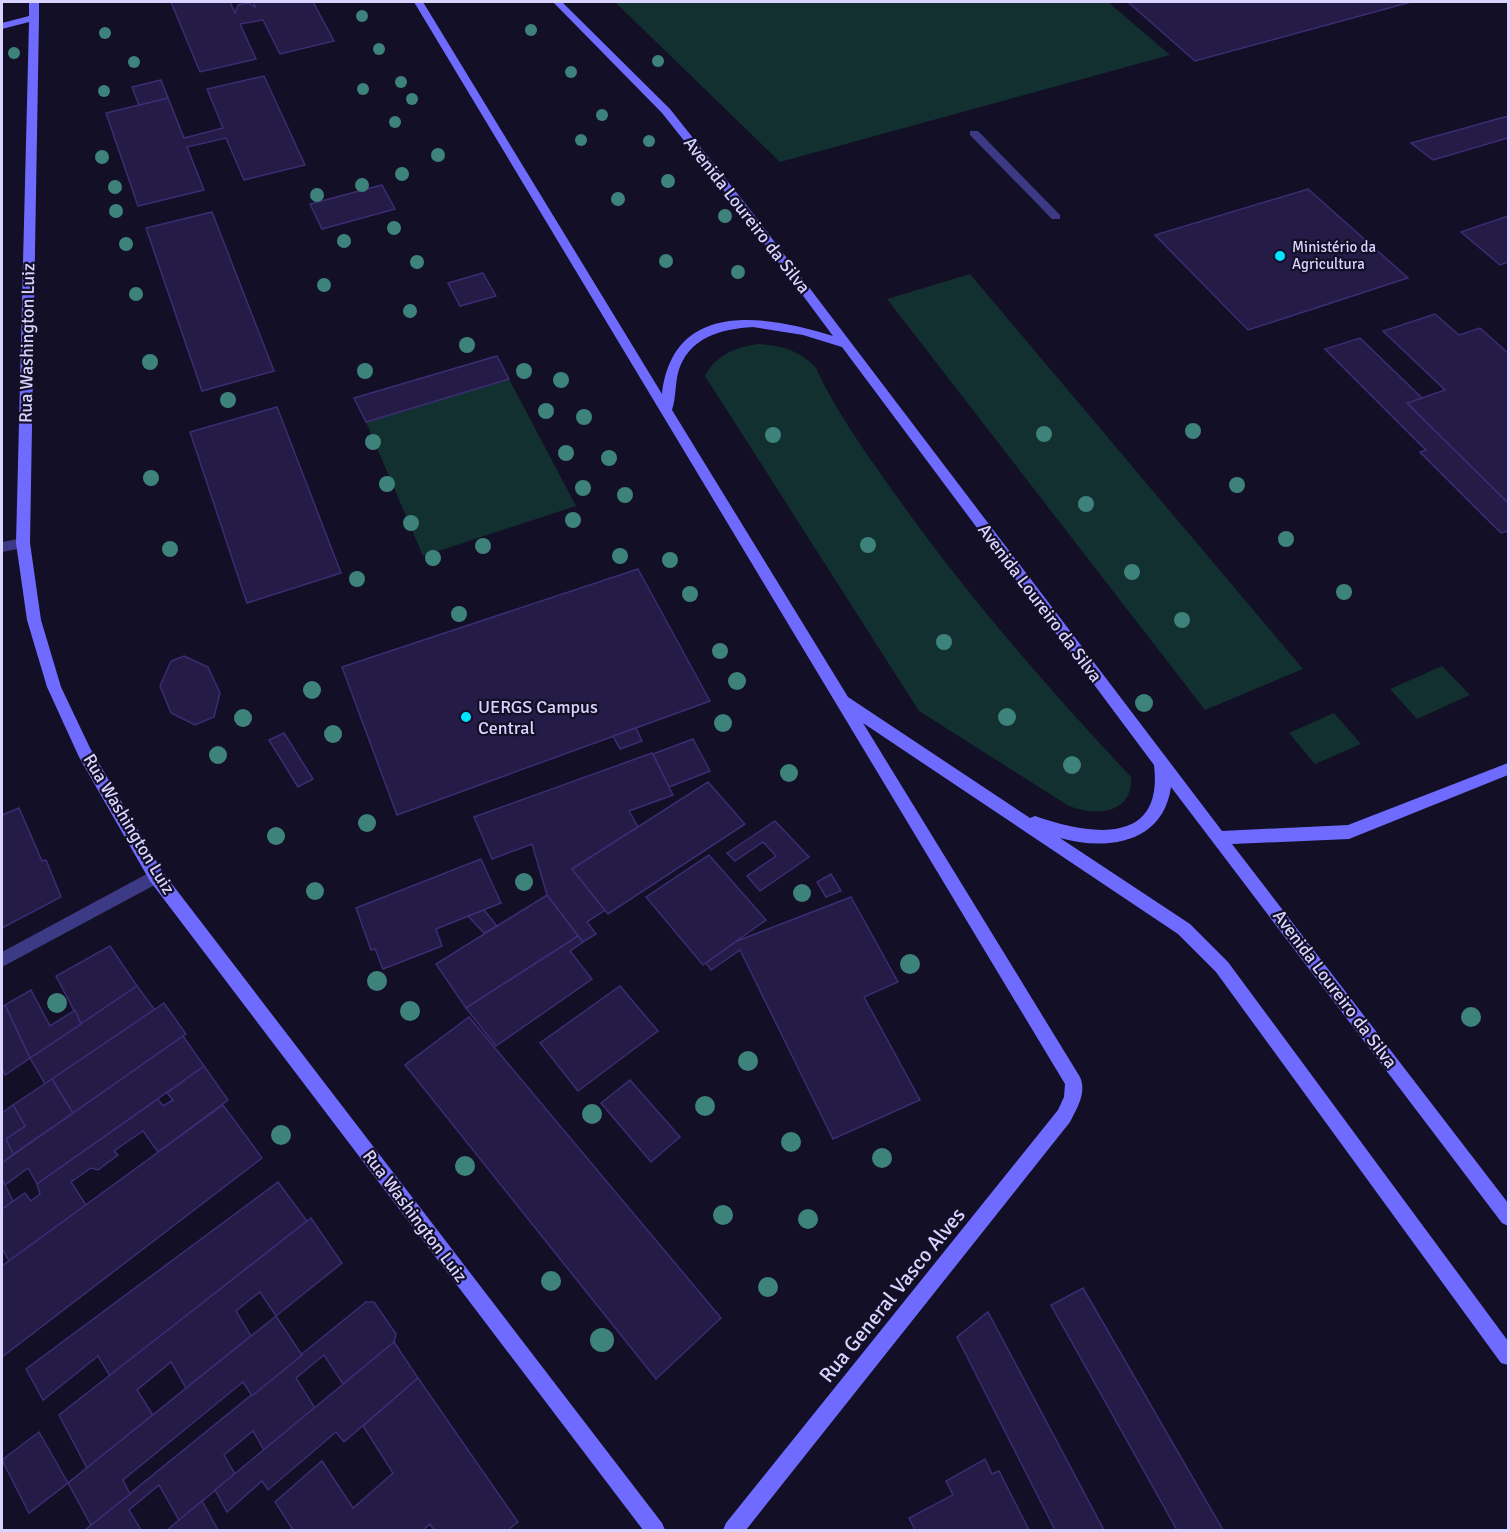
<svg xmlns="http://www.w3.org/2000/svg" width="1510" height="1532" viewBox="0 0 1510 1532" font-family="Signika,sans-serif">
  <rect width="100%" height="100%" fill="#130f26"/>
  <g fill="#12302f">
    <polygon points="615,2 1108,2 1170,55 780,162"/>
    <polygon points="970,274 1303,669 1205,710 887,299"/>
    <path d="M758 344C782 346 799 350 816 368 835 410 864 450 890 487 963 591 1045 685 1131 777 1133 814 1096 817 1069 806L919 711 705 376C717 354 735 348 758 344Z"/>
    <polygon points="509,379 576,506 423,556 366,422"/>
    <polygon points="1442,666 1470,695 1417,719 1390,689"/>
    <polygon points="1334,713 1361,744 1315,764 1289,733"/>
  </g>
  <g fill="#241b47" stroke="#3b2d73" stroke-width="1.5">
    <polygon points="171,2 230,2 235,13 238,5 249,3 256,8 253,2 313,2 334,41 280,54 263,20 240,24 256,59 200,72"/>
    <polygon points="1128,2 1411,2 1195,61"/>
    <polygon points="264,76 305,165 244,180 226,138 187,147 204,190 138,206 106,113 168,98 184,138 223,128 207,89"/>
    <polygon points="161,80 168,98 139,105 132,87"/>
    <polygon points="1508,116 1508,138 1433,160 1411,143"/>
    <polygon points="382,185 395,209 322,229 310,204"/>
    <polygon points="1308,189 1408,278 1248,330 1155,235"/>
    <polygon points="212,212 274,371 202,391 146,228"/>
    <polygon points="1508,216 1508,262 1500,265 1461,232"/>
    <polygon points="483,273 496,296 460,306 448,283"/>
    <polygon points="1435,314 1459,335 1480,328 1508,353 1508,503 1407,403 1445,390 1383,331"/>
    <polygon points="1360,338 1422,398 1407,403 1508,503 1508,531 1501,533 1420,452 1426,450 1325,349"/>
    <polygon points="497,356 509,379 366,422 354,398"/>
    <polygon points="277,407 341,573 247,603 190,432"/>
    <polygon points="638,569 710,701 397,815 342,667"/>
    <polygon points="184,656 208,667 220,693 214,717 195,725 171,713 160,686 171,661"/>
    <polygon points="636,728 642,741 620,749 613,736"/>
    <polygon points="284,733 313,779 298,787 269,740"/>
    <polygon points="693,739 710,771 669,787 653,754"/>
    <polygon points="652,753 673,795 629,811 638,827 572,869 605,910 587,922 596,934 583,942 547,895 532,844 492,859 474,817"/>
    <polygon points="708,782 745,824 608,914 572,869"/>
    <polygon points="19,808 42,861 46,860 61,897 2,928 2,815"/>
    <polygon points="775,821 809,857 760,891 747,876 776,856 763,842 735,861 727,853"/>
    <polygon points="709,855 766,920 703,965 646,897"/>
    <polygon points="481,859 501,903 436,929 442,946 383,969 375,949 371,950 356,908"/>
    <polygon points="831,874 841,891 826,897 817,882"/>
    <polygon points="547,895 578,936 466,1008 436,964"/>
    <polygon points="851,897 898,982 864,997 920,1100 833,1139 740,950 711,970 706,963 737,941"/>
    <polygon points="484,910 497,926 484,933 468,916"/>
    <polygon points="578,936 583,942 570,951 592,979 496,1046 466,1008"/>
    <polygon points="110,946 137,986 81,1024 56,976"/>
    <polygon points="137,986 155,1010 45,1084 30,1058"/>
    <polygon points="620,986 658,1031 578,1091 540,1043"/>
    <polygon points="31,990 50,1026 75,1010 81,1024 30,1058 5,1005"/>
    <polygon points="164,1003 186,1034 73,1113 52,1079"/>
    <polygon points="5,1005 30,1058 5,1075 2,1068 2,1007"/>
    <polygon points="469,1017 721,1318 656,1379 405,1065"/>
    <polygon points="183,1036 204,1066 37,1184 28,1168 5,1185 2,1179 2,1163"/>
    <polygon points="204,1066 228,1100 158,1152 143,1131 114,1151 118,1155 98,1170 91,1168 71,1182 86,1205 9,1261 2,1248 2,1209 25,1193 31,1201 40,1194 37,1184 158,1099 163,1106 173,1100 167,1093"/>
    <polygon points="52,1079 73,1113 13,1154 6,1139 25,1126 13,1105"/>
    <polygon points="630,1080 680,1137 651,1162 601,1103"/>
    <polygon points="13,1105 25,1126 6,1139 13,1154 2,1163 2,1113"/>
    <polygon points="223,1105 262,1158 2,1357 2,1266"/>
    <polygon points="2,1179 13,1201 2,1209"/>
    <polygon points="278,1182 307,1221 110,1376 98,1356 43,1400 26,1369"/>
    <polygon points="311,1218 342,1263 276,1316 260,1292 236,1311 251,1336 186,1388 171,1362 137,1390 153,1415 87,1468 59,1415"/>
    <polygon points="1083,1288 1223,1530 1177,1530 1051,1305"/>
    <polygon points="366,1302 374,1302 396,1334 394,1342 343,1384 324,1355 296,1378 315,1408 264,1450 253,1431 224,1455 235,1474 179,1520 159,1485 129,1510 141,1530 85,1530"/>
    <polygon points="988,1312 1104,1530 1055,1530 957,1337"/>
    <polygon points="276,1316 302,1355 252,1396 243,1382 123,1480 130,1494 91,1525 68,1483"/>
    <polygon points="394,1342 418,1378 344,1442 336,1432 268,1490 262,1481 227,1512 215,1490"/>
    <polygon points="418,1378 518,1522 508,1530 434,1530 430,1524 423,1530 293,1530 275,1502 322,1461 353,1508 393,1473 363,1426"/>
    <polygon points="39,1432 68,1483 29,1513 2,1460"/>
    <polygon points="985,1459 992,1474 999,1471 1029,1530 915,1530 909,1518 953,1495 946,1481"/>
    <polygon points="202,1501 218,1530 167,1530 179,1520"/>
  </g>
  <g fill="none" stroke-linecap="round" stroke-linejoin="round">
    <polygon fill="#3d3a85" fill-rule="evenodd" points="970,131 978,131 1060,215 1060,219 1052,219 970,135"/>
    <g fill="#3d3a85" fill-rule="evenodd">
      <polygon points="23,538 30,543 28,547 2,552 2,542"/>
      <polygon points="156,869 162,871 164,876 162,881 2,967 2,952"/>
    </g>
    <g fill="#6f6bff" fill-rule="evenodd">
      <polygon points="29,2 39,2 39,18 30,543 41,620 61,687 90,748 162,871 662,1523 665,1530 643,1530 150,881 79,757 47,687 27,620 16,543 29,22 2,29 2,23 29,16"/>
      <path d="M414 2H423L662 394C673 299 766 315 833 336L740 211 662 113 553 2H562L670 109 748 207 1222 831 1348 825 1508 763V775L1349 839 1232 844 1508 1203V1226L1502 1223 1171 787C1163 844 1106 851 1060 838L1190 924 1228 962 1508 1341V1365L1501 1363 1216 972 1178 934 863 723 1080 1077C1087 1093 1077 1108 1070 1122L746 1530H723L726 1523 1058 1110 1064 1097 1065 1084ZM753 327 803 335 842 347 1154 765C1164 847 1089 835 1035 816L1030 818 848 697 672 410C676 398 675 385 678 373 688 337 721 329 753 327Z"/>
    </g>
  </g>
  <g fill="#3d827b">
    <circle cx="362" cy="16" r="6"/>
    <circle cx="531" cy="30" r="6"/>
    <circle cx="105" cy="33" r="6"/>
    <circle cx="379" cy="49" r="6"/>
    <circle cx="14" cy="53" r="6"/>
    <circle cx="658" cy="61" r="6"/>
    <circle cx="134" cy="62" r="6"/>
    <circle cx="571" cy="72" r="6"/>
    <circle cx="401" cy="82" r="6"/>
    <circle cx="363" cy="89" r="6"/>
    <circle cx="104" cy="91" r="6"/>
    <circle cx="412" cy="99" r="6"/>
    <circle cx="602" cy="115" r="6"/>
    <circle cx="395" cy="122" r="6"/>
    <circle cx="581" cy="140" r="6"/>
    <circle cx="649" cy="141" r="6"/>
    <circle cx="438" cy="155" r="7"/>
    <circle cx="102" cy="157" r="7"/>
    <circle cx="402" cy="174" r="7"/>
    <circle cx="668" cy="181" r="7"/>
    <circle cx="362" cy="185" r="7"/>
    <circle cx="115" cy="187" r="7"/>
    <circle cx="317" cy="195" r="7"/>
    <circle cx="618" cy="199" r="7"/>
    <circle cx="116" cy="211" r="7"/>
    <circle cx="725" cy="216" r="7"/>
    <circle cx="394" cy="228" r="7"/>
    <circle cx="344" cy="241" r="7"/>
    <circle cx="126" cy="244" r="7"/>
    <circle cx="666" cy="261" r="7"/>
    <circle cx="417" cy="262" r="7"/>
    <circle cx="738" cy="272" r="7"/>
    <circle cx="324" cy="285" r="7"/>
    <circle cx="136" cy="294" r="7"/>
    <circle cx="410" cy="311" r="7"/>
    <circle cx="467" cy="345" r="8"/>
    <circle cx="150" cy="362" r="8"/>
    <circle cx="365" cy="371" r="8"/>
    <circle cx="524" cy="371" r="8"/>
    <circle cx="561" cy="380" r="8"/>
    <circle cx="228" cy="400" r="8"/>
    <circle cx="546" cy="411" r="8"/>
    <circle cx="584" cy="417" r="8"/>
    <circle cx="1193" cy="431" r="8"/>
    <circle cx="1044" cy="434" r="8"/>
    <circle cx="773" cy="435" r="8"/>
    <circle cx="373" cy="442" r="8"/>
    <circle cx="566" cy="453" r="8"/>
    <circle cx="609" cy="458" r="8"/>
    <circle cx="151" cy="478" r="8"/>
    <circle cx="387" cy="484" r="8"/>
    <circle cx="1237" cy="485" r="8"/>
    <circle cx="583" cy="488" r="8"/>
    <circle cx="625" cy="495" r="8"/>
    <circle cx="1086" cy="504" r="8"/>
    <circle cx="573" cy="520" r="8"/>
    <circle cx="411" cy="523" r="8"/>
    <circle cx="1286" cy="539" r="8"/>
    <circle cx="868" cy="545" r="8"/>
    <circle cx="483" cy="546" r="8"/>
    <circle cx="170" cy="549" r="8"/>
    <circle cx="620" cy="556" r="8"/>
    <circle cx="433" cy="558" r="8"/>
    <circle cx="670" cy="560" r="8"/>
    <circle cx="1132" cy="572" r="8"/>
    <circle cx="357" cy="579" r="8"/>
    <circle cx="1344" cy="592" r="8"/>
    <circle cx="690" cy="594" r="8"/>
    <circle cx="459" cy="614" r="8"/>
    <circle cx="1182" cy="620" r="8"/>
    <circle cx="944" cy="642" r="8"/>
    <circle cx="720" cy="651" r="8"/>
    <circle cx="737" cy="681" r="9"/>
    <circle cx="312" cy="690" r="9"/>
    <circle cx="1144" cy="703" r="9"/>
    <circle cx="1007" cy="717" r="9"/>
    <circle cx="243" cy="718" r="9"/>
    <circle cx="723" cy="723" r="9"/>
    <circle cx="333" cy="734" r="9"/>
    <circle cx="218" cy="755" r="9"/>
    <circle cx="1072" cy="765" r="9"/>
    <circle cx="789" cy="773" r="9"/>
    <circle cx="367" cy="823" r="9"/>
    <circle cx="276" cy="836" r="9"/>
    <circle cx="524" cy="882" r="9"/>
    <circle cx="315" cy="891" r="9"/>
    <circle cx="802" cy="893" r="9"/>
    <circle cx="910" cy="964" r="10"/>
    <circle cx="377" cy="981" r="10"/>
    <circle cx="57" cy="1003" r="10"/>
    <circle cx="410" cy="1011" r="10"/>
    <circle cx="1471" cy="1017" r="10"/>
    <circle cx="748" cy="1061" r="10"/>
    <circle cx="705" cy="1106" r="10"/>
    <circle cx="592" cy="1114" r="10"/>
    <circle cx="281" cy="1135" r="10"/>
    <circle cx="791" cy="1142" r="10"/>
    <circle cx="882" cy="1158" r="10"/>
    <circle cx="465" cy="1166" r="10"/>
    <circle cx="723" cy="1215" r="10"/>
    <circle cx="808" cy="1219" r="10"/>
    <circle cx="551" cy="1281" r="10"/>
    <circle cx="768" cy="1287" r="10"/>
    <circle cx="602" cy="1340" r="12"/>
  </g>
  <g fill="#00e5ff" stroke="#130f26" stroke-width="2">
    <circle cx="1280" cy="256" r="6"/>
    <circle cx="466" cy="717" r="6"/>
  </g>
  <g text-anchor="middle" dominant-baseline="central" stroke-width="4.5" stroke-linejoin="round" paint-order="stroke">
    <g font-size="15" fill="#d9d4ff" stroke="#130f26" text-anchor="start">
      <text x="1292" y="247">Ministério da<tspan x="1292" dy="17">Agricultura</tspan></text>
    </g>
    <g font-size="18" fill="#d9d4ff" stroke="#130f26">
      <text transform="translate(747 215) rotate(52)">Avenida Loureiro da Silva</text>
      <text transform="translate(27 343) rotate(-89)">Rua Washington Luiz</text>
      <text transform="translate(1040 603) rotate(53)">Avenida Loureiro da Silva</text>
      <text transform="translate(129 824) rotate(59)">Rua Washington Luiz</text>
      <text transform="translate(1335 989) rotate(53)">Avenida Loureiro da Silva</text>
      <text transform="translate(415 1216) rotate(53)">Rua Washington Luiz</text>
    </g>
    <g font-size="18" fill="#d9d4ff" stroke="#130f26" text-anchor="start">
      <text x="478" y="707">UERGS Campus<tspan x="478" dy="21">Central</tspan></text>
    </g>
    <g font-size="21" fill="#d9d4ff" stroke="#130f26">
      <text transform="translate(892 1295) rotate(-51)">Rua General Vasco Alves</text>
    </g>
  </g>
  <rect width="1510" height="1532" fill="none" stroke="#d9d4ff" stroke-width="6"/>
</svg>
